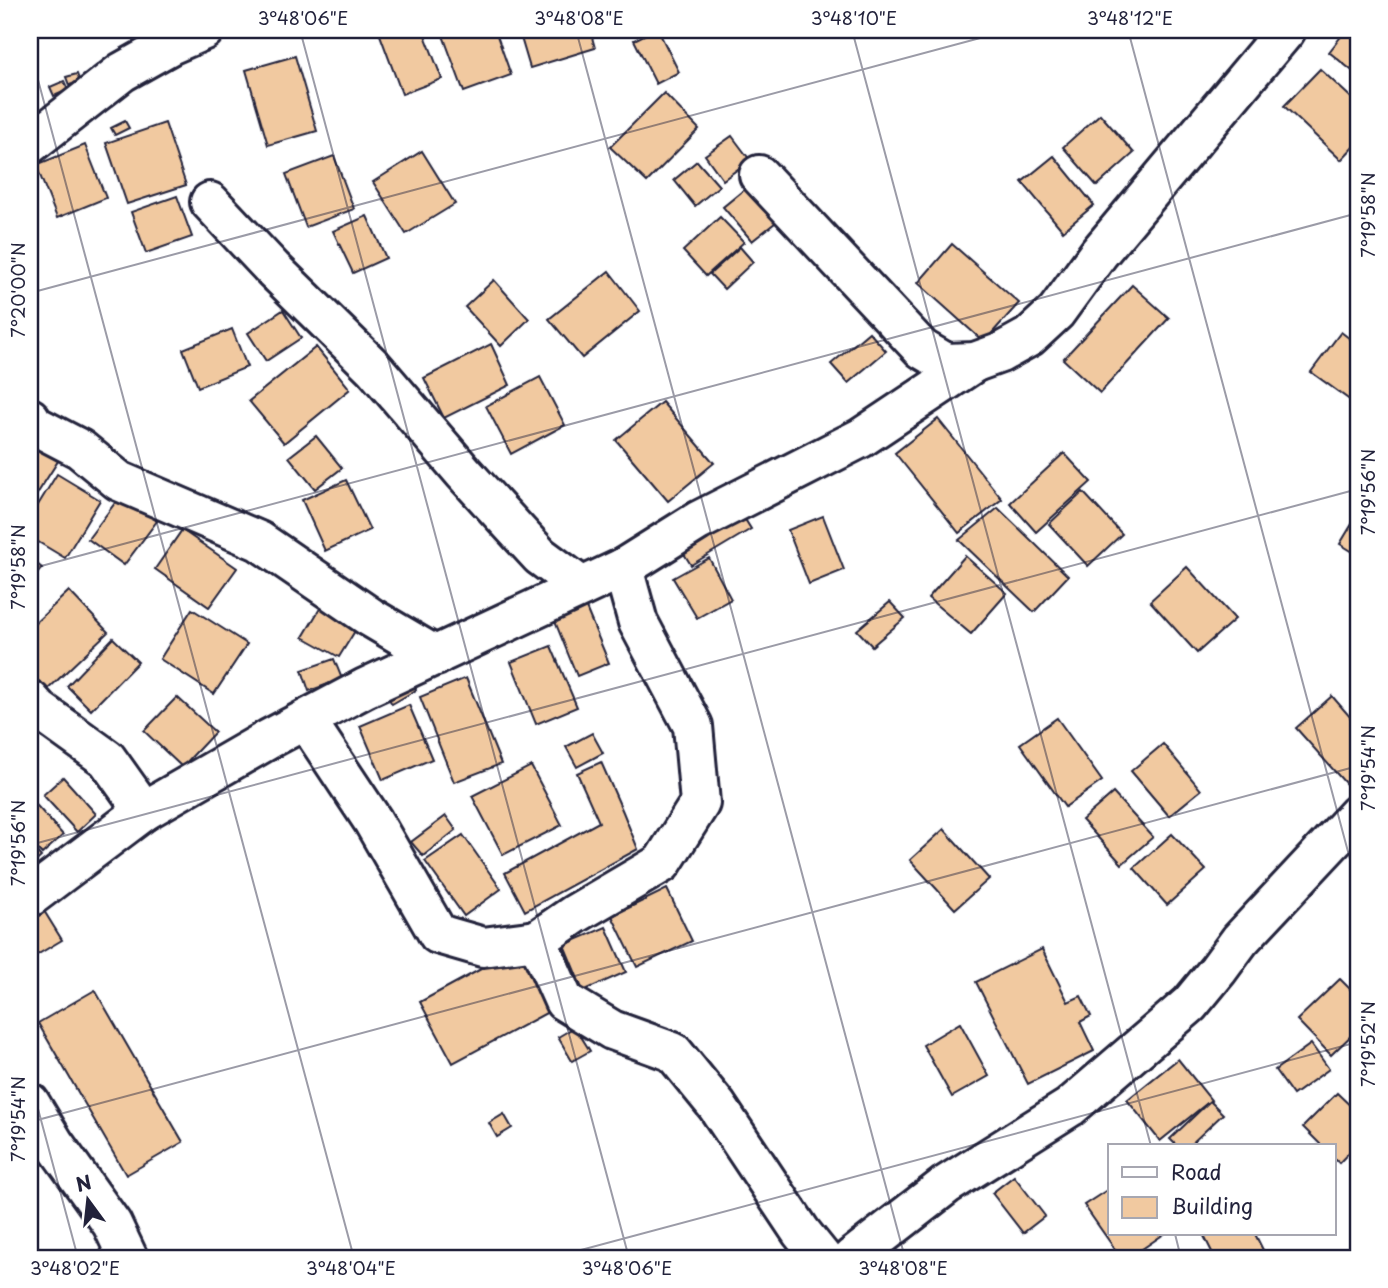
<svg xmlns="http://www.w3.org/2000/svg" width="1388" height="1288" viewBox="0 0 1388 1288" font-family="'Playpen Sans',sans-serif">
  <rect width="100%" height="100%" fill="#fff"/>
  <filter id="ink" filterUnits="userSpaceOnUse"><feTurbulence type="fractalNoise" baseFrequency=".0143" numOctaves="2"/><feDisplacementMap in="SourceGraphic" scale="14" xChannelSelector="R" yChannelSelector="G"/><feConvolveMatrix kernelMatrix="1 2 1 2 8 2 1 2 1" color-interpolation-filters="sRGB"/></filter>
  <g filter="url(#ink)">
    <g fill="#f1c9a0" stroke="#22223b" stroke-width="2">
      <polygon points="385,30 423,30 442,79 402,94 379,32"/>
      <polygon points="441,30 495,30 511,75 464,92"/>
      <polygon points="524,30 590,30 595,48 530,68 519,31"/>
      <polygon points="654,30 658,30 679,72 656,84 634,40"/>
      <polygon points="1346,30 1358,30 1358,69 1355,73 1329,52"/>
      <polygon points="295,56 317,131 268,145 246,70"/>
      <polygon points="1320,69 1358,104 1358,142 1341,160 1284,106"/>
      <polygon points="77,74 80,82 69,85 66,77"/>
      <polygon points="64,81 68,90 54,96 50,87"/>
      <polygon points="664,93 699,129 647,182 610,147"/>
      <polygon points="1100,114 1134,153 1097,186 1063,147"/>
      <polygon points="125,121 129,128 115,135 111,128"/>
      <polygon points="165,123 186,185 127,204 106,143"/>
      <polygon points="732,136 750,160 723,180 705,155"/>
      <polygon points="85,145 106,198 57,218 36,165"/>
      <polygon points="422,151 455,204 406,234 373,182"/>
      <polygon points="334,156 354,209 306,227 286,174"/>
      <polygon points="1054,156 1094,205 1063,231 1022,182"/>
      <polygon points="697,161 719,186 695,206 674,180"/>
      <polygon points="756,180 785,215 752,241 723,207"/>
      <polygon points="177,196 192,237 146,253 131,212"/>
      <polygon points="367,216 386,258 353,273 333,231"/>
      <polygon points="720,217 744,242 706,276 683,251"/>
      <polygon points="952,244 1019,303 984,342 918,283"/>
      <polygon points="740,247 753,262 724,289 710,274"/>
      <polygon points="609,271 640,311 582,358 549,319"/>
      <polygon points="494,280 529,319 501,346 465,307"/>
      <polygon points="1132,285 1169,318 1100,393 1063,359"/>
      <polygon points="283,310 301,338 266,361 248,333"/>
      <polygon points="232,329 247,367 198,387 183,349"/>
      <polygon points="869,332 886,351 848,383 831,364"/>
      <polygon points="1341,332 1358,345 1358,406 1311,372"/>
      <polygon points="491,344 510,385 444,418 424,378"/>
      <polygon points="316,347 350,389 284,443 249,401"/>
      <polygon points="540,377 565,425 511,454 486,406"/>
      <polygon points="662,402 714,463 668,501 616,440"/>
      <polygon points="938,419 1002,499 959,533 895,453"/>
      <polygon points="316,436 342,468 315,489 289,457"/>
      <polygon points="30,444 58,461 30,505"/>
      <polygon points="1064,453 1091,482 1036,532 1010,503"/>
      <polygon points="57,474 100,500 65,558 30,537 30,518"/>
      <polygon points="346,480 370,530 325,551 302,500"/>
      <polygon points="1083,492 1122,534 1088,566 1049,524"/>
      <polygon points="121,495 157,521 124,565 88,539"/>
      <polygon points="998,508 1068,576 1034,612 959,540"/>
      <polygon points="741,513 751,529 691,565 681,549"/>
      <polygon points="1358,514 1358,555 1340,544"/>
      <polygon points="823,516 844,570 809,584 788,530"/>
      <polygon points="182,530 237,568 209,607 155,569"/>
      <polygon points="965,556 1007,593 971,634 928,598"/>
      <polygon points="30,558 42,568 30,582"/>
      <polygon points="709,558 731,599 697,618 673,578"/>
      <polygon points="1187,567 1235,619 1197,653 1150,601"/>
      <polygon points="69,591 108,632 44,693 30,678 30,628"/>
      <polygon points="581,596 609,663 577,676 550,609"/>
      <polygon points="890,602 905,618 872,646 857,630"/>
      <polygon points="322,605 358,626 339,657 303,637"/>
      <polygon points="192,609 247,644 214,694 160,659"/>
      <polygon points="113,638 138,662 91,710 67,686"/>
      <polygon points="551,646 577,707 536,724 511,662"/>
      <polygon points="334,659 342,679 309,691 302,670"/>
      <polygon points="407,673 416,690 392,704 382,687"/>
      <polygon points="466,678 501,764 454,782 420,697"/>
      <polygon points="1332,696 1358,726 1358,773 1346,784 1296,728"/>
      <polygon points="177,697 215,732 182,767 144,731"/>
      <polygon points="409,705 432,759 383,780 360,726"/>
      <polygon points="1057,718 1102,781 1065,807 1020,744"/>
      <polygon points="592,733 603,753 577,767 566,747"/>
      <polygon points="1163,744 1201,790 1169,816 1131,771"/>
      <polygon points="601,762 623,812 638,849 525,911 505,873 599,822 577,773"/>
      <polygon points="531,766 562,825 503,855 472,796"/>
      <polygon points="63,777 96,814 77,832 43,795"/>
      <polygon points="1113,793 1153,837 1122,864 1082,820"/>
      <polygon points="30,798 63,835 42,854 30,841"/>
      <polygon points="446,816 456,830 423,856 411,842"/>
      <polygon points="944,829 989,879 955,909 910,860"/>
      <polygon points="1172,834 1206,870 1167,905 1134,868"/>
      <polygon points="463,835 501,889 464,916 425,861"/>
      <polygon points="30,844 41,857 30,867"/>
      <polygon points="667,889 692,941 637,967 612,916"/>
      <polygon points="41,906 62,940 30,959 30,913"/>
      <polygon points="606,927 626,972 583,991 564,945"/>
      <polygon points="518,949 550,1011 453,1063 420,1002"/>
      <polygon points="1042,949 1068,1002 1081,996 1091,1016 1080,1022 1094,1051 1028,1084 976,982"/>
      <polygon points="1340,979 1358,997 1358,1029 1331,1055 1297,1020"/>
      <polygon points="95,990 183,1142 126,1175 38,1023"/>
      <polygon points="960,1023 989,1076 952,1097 923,1045"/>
      <polygon points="575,1027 590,1051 572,1061 558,1037"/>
      <polygon points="1311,1044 1329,1069 1293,1095 1275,1070"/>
      <polygon points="1178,1059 1211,1100 1160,1141 1127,1100"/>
      <polygon points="1337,1093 1358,1113 1358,1143 1339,1163 1334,1158 1334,1146 1322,1146 1303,1127"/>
      <polygon points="1210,1101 1223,1114 1189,1146 1177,1146 1170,1139"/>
      <polygon points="504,1114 512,1128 497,1137 489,1123"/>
      <polygon points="1014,1176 1045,1216 1023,1233 992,1193"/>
      <polygon points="1110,1188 1110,1234 1164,1234 1129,1258 1121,1258 1084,1205"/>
      <polygon points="1207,1234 1255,1234 1267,1258 1215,1258 1204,1236"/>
    </g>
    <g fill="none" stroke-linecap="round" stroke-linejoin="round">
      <g stroke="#22223b" stroke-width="44">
        <g id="minor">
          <polyline points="30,144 122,72 172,44 204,30"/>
          <polyline points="759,175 922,349 946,363 975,362 1000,353 1029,337 1056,312 1099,253 1286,30"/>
          <polyline points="210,202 273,269 374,368 464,473 540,556 582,587"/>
          <polyline points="30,418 34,425 80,449 119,481 259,541 370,617 436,656"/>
          <polyline points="30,700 39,710 107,759 144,811"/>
          <polyline points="306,720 373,821 438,934 483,947 537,940"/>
          <polyline points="30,897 144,811 269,739 365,688 623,568"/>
          <polyline points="30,1103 54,1143 112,1224 128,1258"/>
          <polyline points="822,1258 801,1232 717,1106 673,1052 612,1030 564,1001 537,940 575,914 662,863 700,803 693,726 638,622 623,568 698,521 861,438 975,362"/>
          <polyline points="852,1258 946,1185 1070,1107 1190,1004 1218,970 1240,940 1358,814"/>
        </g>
      </g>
      <use href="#minor" stroke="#fff" stroke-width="38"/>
    </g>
  </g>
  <path fill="none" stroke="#22223b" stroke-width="2" stroke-opacity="0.45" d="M300 30 629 1258M576 30 905 1258M852 30 1151 1146M1128 30 1358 889M30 50 354 1258M30 293 1010 30M30 569 1358 213M30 845 1358 489M30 1079 78 1258M30 1122 1358 766M1175 1234 1181 1258M551 1258 1358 1042"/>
  <rect width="1388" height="1288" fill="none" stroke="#fff" stroke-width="77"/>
  <rect x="1108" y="1144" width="228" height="91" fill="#ffffff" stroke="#a7a7b1" stroke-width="2"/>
  <rect x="1122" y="1167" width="35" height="10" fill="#ffffff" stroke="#a7a7b1" stroke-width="2"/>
  <text x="1171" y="1180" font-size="21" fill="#22223b">Road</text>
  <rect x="1122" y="1197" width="35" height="21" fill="#f1c9a0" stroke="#a7a7b1" stroke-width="2"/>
  <text x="1171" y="1214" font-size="21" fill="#22223b">Building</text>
  <g transform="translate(88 1200) rotate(345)" stroke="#ffffff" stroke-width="5" paint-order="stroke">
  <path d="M0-5L12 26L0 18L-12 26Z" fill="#22223b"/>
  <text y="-10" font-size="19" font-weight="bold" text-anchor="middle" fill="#22223b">N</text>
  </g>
  <rect x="38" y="38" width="1312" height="1212" fill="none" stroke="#22223b" stroke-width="2.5"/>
  <g font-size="18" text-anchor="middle" fill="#22223b">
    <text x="303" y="25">3°48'06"E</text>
    <text x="579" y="25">3°48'08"E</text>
    <text x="854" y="25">3°48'10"E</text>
    <text x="1130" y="25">3°48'12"E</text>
    <text transform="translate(1369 215) rotate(-90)" y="6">7°19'58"N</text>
    <text transform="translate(19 290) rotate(-90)" y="6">7°20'00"N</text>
    <text transform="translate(1369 492) rotate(-90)" y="6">7°19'56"N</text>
    <text transform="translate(19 567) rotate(-90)" y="6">7°19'58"N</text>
    <text transform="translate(1369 768) rotate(-90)" y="6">7°19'54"N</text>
    <text transform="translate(19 843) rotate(-90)" y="6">7°19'56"N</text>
    <text transform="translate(1369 1044) rotate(-90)" y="6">7°19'52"N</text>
    <text transform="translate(19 1119) rotate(-90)" y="6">7°19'54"N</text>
    <text x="75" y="1275">3°48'02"E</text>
    <text x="351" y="1275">3°48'04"E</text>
    <text x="627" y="1275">3°48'06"E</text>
    <text x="903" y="1275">3°48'08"E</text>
  </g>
</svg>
